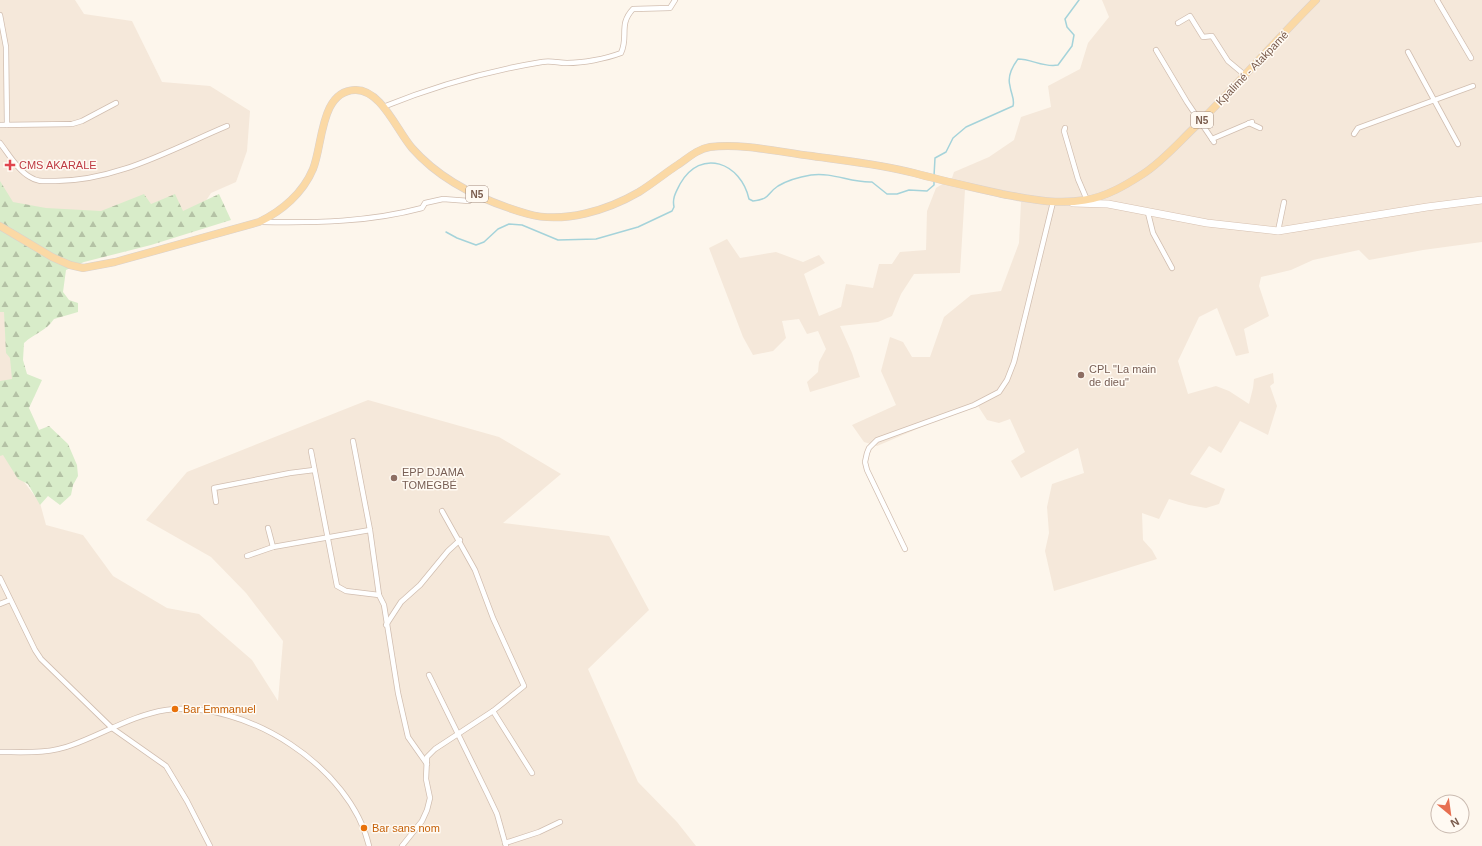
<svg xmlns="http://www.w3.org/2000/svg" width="1482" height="846" viewBox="0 0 1482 846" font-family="Helvetica,sans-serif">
  <defs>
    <pattern id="forest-firs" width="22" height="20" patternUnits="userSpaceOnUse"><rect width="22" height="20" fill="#d8ecc9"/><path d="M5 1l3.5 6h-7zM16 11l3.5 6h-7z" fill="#b4c2a5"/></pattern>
  </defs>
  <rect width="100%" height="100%" fill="#fdf6ec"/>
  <g fill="#f5e8da">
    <polygon points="0,0 75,0 84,14 132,21 162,82 210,86 250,111 247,151 236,182 211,193 196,216 125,220 0,202"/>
    <polygon points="1102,0 1482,0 1482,242 1423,250 1369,260 1359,250 1313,260 1291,270 1261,277 1259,286 1269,316 1244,329 1249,353 1236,356 1217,308 1199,317 1178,361 1188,394 1216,386 1229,391 1249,404 1253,388 1254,379 1273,373 1274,383 1270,386 1277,406 1268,435 1240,421 1221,453 1209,446 1190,474 1225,489 1219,504 1206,508 1189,505 1169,499 1159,519 1142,513 1143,540 1152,550 1157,559 1054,591 1045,551 1049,533 1047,507 1052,484 1084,473 1078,448 1021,478 1011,461 1025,452 1010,419 999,423 987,420 978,406 938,420 877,446 864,442 852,425 896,405 881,371 890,337 903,342 912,357 930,357 944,317 971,295 1001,291 1019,243 1021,202 965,190 960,273 914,274 901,294 892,316 878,322 840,326 852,353 860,377 810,392 807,382 818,372 819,362 826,349 818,331 807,334 799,319 782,321 786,338 773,351 753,355 743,337 709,248 727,239 740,258 776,252 803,262 819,255 825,263 804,274 819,316 841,307 846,284 873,288 879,264 892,264 900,252 926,250 927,211 936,188 952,178 954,172 989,157 1014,140 1021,117 1051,107 1048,86 1080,69 1088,43 1109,17"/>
    <polygon points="0,291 26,401 0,404"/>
    <polygon points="368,400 499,437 561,474 503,523 609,536 649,610 588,669 638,782 677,822 696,846 0,846 0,450 40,503 46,525 83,535 113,576 167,608 199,614 252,660 278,701 283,641 246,593 211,557 146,520 187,472"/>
  </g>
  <path fill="url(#forest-firs)" d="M0 181 13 202 46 208 101 211 144 194 151 204 175 194 183 211 219 194 231 220 151 245 84 262 66 270 63 292 69 300 78 303V312L54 319C46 331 35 333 24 343L23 360 27 374 42 380 29 408 39 430 49 426 68 444 77 465 78 476 73 485 71 495 60 505 48 496 40 505 28 484 18 479 3 455 0 456V381L12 379 10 358 6 353 4 312H0Z"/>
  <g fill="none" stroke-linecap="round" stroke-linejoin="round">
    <g stroke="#a5d3da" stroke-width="1.5">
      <path d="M934 176 935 158 946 152 953 138 966 127 1013 106C1015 99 1011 94 1010 86 1007 76 1012 67 1018 59 1032 59 1044 68 1058 65L1072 46 1074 35 1067 27 1065 19 1079 0"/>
      <path d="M446 232 457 238 476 245 484 242 498 229 509 224 522 225 558 240 596 239 638 227 672 211 674 207C672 198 676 192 680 184 701 147 741 163 749 199L753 201C771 199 766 194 778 186 788 180 799 177 811 175 833 172 851 183 872 182L887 194H897L909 190 927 191 934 185V182"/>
    </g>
    <g stroke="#d1beb0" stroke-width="6">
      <g id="street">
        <polyline points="1437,0 1471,58"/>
        <polyline points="0,15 6,47 7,125"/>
        <polyline points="1178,23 1190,16 1203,37 1212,36 1228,61 1246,76"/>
        <polyline points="1156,50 1187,102 1214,142"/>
        <polyline points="1408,52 1458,144"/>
        <path d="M383 107C435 86 487 71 542 62 550 60 559 63 567 63 583 63 605 59 621 53 629 36 618 25 633 9L670 8 675 0"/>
        <polyline points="1249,123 1260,128"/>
        <polyline points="0,125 72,124 82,121 116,103"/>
        <polyline points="1065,128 1064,131 1078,179 1087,200"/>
        <polyline points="1354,134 1358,128 1473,86"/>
        <polyline points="1212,139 1252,122"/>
        <path d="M0 143C8 153 18 171 30 177 37 182 45 181 53 181 115 182 172 149 227 126"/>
        <polyline points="1148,213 1153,233 1172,268"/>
        <path d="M262 222C316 223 370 222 422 208L425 203 443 199 469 201 475 193"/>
        <polyline points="1278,231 1284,202"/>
        <polyline points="353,441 370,530 379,595 384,605 398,693 408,737 427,764"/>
        <polyline points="311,451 337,586 346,591 379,595"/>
        <polyline points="216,502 214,488 290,473 314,470"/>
        <polyline points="268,528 273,547 370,530"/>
        <polyline points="905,549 867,470 865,462 867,453 869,448 877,440 974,405 999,392 1007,380 1014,362 1053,202"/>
        <polyline points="247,556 273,547"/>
        <polyline points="0,578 35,650 41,659 112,728 166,766 187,801 210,846"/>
        <polyline points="0,604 10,600"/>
        <polyline points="386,625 401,602 420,585 448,551 460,540"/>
        <polyline points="429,675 488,795 497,814 506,846"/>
        <polyline points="493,711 532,773"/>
        <path d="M0 752C24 752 49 754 72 745 103 734 133 715 166 710 245 699 351 767 369 846"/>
        <polyline points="505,843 539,832 560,822"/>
        <polyline points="402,846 422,821 427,810 430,798 426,779 427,757 435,749 493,711 524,686 493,618 475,570 442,511"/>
      </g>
    </g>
    <g stroke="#d6c0b0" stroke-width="8">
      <polyline id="secondary" points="1073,203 1108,204 1207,223 1278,231 1427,207 1482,200"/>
    </g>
    <g stroke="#dad1cd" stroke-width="8">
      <path id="primary" d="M0 226 52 257 70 265 83 268 115 262 259 222C282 211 303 193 313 169 323 145 320 91 355 90 381 89 397 131 412 148 441 181 486 202 528 214 564 224 608 210 639 192 652 184 664 174 676 166 687 159 697 149 710 147 743 143 779 152 812 156 847 161 880 164 914 173 943 181 972 187 1002 194 1030 199 1056 205 1085 200 1106 197 1126 185 1143 174 1163 161 1179 142 1196 126 1237 85 1275 41 1316 0"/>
    </g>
    <use href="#street" stroke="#fff" stroke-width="4.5"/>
    <use href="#secondary" stroke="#fff" stroke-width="7"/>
    <use href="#primary" stroke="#fbd9a5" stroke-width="7"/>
  </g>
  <path fill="#e0444e" stroke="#fffaf3" stroke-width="1.5" d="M8 159h4v4h4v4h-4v4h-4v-4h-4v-4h4z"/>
  <g fill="#8d6e63" stroke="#fffaf3" stroke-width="1.5">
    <circle cx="1081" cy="375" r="4"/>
    <circle cx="394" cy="478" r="4"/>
  </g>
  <g fill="#e8710a" stroke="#fffaf3" stroke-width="1.5">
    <circle cx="175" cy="709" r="4"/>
    <circle cx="364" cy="828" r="4"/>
  </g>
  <g text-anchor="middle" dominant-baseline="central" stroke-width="3" stroke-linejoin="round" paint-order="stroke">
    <g fill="#fffaf3" stroke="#a28b7f" stroke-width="1">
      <rect x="1191" y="112" width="22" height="16" rx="3"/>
      <rect x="466" y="186" width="22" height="16" rx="3"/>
    </g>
    <g font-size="10" font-weight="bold" fill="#7a5c4d">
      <text x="1202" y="120">N5</text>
      <text x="477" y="194">N5</text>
    </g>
    <g font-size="11" fill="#7a5c4d" stroke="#fffaf3">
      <text transform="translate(1252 68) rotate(-46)">Kpalimé - Atakpamé</text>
    </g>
    <g font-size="11" fill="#be3a42" stroke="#fffaf3" text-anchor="start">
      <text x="19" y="165">CMS AKARALE</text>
    </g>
    <g font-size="11" fill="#785e54" stroke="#fffaf3" text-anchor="start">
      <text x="1089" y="369">CPL "La main<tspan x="1089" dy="13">de dieu"</tspan></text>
      <text x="402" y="472">EPP DJAMA<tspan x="402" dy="13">TOMEGBÉ</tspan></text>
    </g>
    <g font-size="11" fill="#c56008" stroke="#fffaf3" text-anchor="start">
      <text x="183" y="709">Bar Emmanuel</text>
      <text x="372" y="828">Bar sans nom</text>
    </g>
  </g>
  <g transform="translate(1450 814) rotate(151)"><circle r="19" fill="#fffaf3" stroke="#cabbb1"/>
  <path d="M0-3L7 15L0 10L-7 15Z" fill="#e76f51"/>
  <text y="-6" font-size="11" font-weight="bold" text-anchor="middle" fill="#7a5c4d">N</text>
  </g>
</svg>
